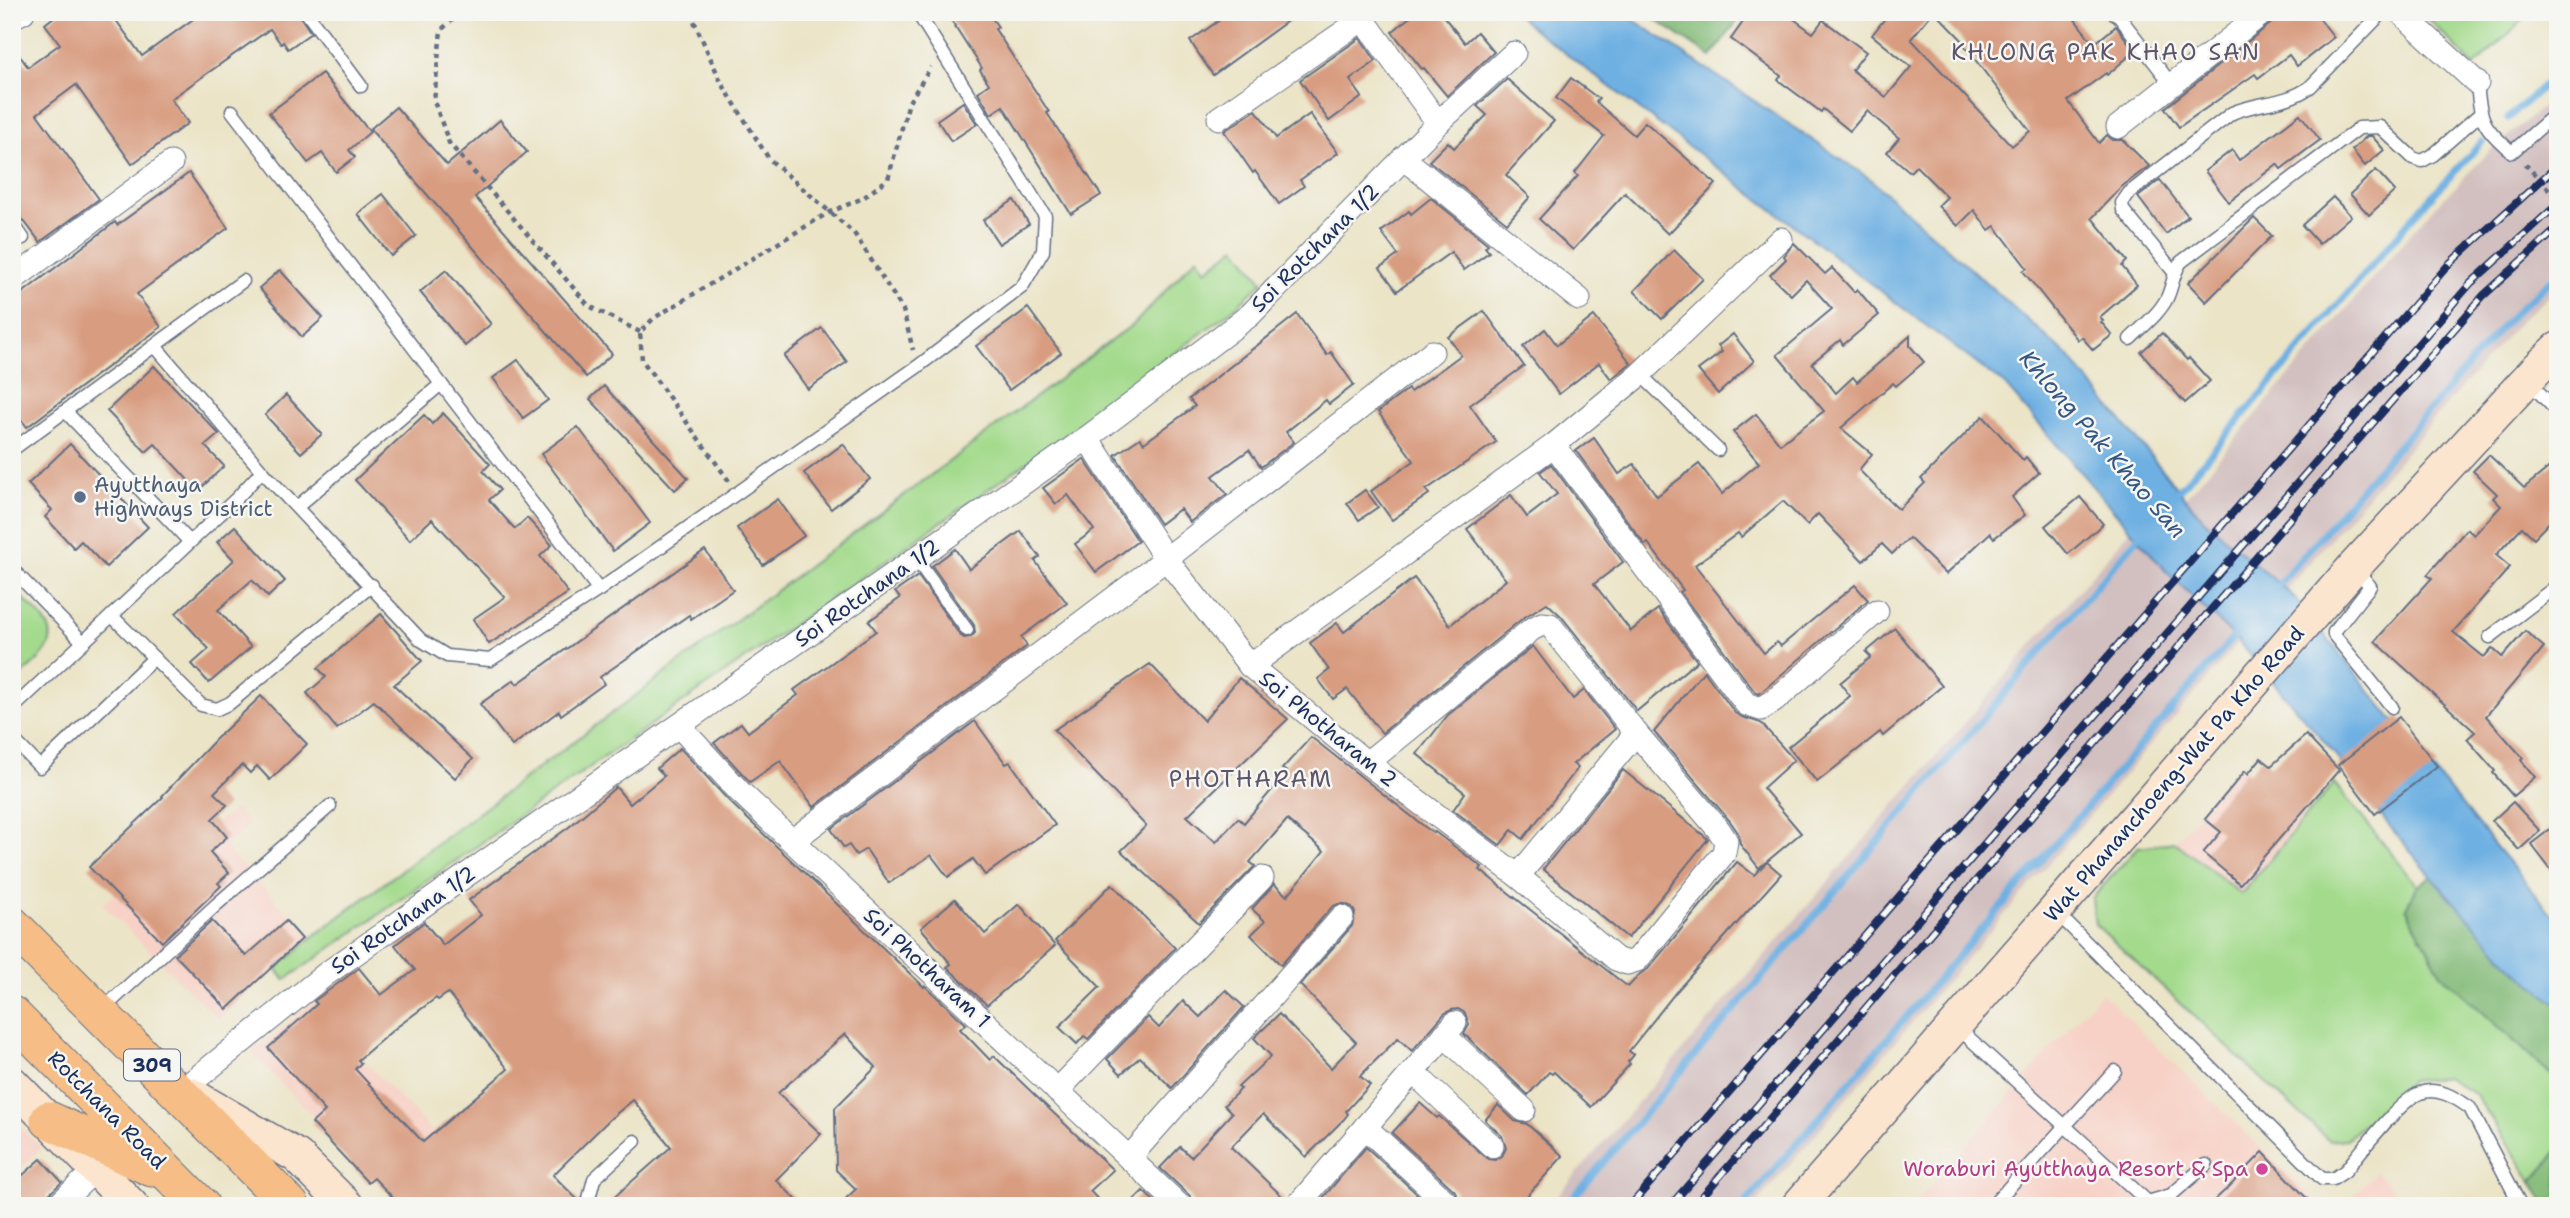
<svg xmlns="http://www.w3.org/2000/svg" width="2570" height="1218" viewBox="0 0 2570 1218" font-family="'Shantell Sans',sans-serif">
  <rect width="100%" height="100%" fill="#f6f6f2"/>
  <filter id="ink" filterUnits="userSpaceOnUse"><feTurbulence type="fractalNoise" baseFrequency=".0143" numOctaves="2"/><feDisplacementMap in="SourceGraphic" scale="14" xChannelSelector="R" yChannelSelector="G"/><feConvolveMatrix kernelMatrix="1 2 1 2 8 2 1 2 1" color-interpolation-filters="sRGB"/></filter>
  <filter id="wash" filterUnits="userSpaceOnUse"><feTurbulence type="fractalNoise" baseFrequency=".00686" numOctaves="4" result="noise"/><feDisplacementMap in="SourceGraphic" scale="28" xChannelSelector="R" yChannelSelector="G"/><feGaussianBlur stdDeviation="1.57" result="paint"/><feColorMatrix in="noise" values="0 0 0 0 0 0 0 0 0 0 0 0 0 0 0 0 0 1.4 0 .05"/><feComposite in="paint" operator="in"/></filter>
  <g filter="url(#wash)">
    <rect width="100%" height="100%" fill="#ebe4c7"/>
    <g fill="#f7d1c6">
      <polygon points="2241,764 2305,818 2241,894 2175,842"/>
      <polygon points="235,809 250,824 225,847 311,938 218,1019 102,904"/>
      <polygon points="2101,992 2321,1206 1913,1206"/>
      <polygon points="311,1004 366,1063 505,1206 402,1206 251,1053"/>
      <polygon points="12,1119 42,1148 12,1177"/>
      <polygon points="2376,1172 2409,1206 2343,1206"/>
    </g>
    <g fill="#d2bfbf">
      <polygon points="2558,95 2558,287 2515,326 2286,590 2202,518 2186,497 2423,219 2493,148"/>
      <polygon points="2130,531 2166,571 2239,642 1754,1206 1549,1206"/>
    </g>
    <g fill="#a3da8b" stroke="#5f8474" stroke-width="2">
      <polygon points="2422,12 2532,12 2474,66"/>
      <polygon points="1236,247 1263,282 1232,310 1073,430 285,980 276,969 311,938 1136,322 1197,257 1206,270"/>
      <path d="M21 596C29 605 41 614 47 625 62 648 27 669 12 682V604Z"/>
      <polygon points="2334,783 2418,886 2406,908 2441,974 2558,1081 2558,1150 2532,1181 2476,1095 2446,1077 2410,1081 2347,1139 2329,1141 2095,924 2092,898 2138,847 2175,842 2241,894"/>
    </g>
    <g fill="#82ba77" stroke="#4e746a" stroke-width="2">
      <polygon points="1644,12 1744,12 1711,57"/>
      <polygon points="2431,876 2512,967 2558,1005 2558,1081 2441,974 2406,908 2418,886"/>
      <polygon points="2558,1150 2558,1206 2546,1206 2532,1181"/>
    </g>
    <polygon fill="#6eb0e2" stroke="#4470a0" stroke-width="2" points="1515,12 1622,12 1869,178 2068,356 2202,518 2294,597 2476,823 2558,921 2558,1005 2512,967 2431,876 2372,805 2334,753 2239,642 2166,571 2005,385 1532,28"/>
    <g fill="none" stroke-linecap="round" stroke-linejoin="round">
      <g stroke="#6eb0e2" stroke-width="7">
        <polyline points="2508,118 2558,73"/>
        <polyline points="2175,495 2419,210 2482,142"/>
        <polyline points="2273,591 2508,319 2558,274"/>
        <polyline points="1566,1206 2142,533"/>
        <polyline points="1743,1206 2238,632"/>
      </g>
    </g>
    <g id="blocks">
      <g fill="#d89c80" fill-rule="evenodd">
        <polygon points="60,12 110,12 142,56 203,12 297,12 311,33 288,49 283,42 281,44 270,29 171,99 188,123 132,164 76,85 37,114 99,199 40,242 12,205 12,45 28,67 60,44 45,24"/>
        <polygon points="946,12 988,12 998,27 995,29 1049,112 1047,113 1101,195 1071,214 1003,106 991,114 978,92 989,84 980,70 982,68"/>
        <polygon points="1231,12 1300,12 1213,75 1190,41"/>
        <polygon points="1416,12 1440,12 1465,43 1477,32 1494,52 1447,96 1424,68 1422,69 1392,32"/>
        <polygon points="1750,12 1784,12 1813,33 1823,20 1866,52 1852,70 1886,97 1911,67 1872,35 1890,12 1933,12 1911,39 2012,146 2030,131 1964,45 1966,44 1935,12 2069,12 2094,44 2116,26 2135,51 2107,75 2106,73 2068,101 2099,143 2107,135 2113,140 2123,140 2149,166 2120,188 2092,218 2127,261 2122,266 2137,285 2100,317 2103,321 2101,322 2112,335 2093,350 2082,337 2078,340 2023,271 2027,268 1995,226 1989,230 1974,210 1958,226 1938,206 1947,197 1916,166 1910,172 1887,152 1899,138 1867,111 1850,131 1823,109 1821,112 1778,80 1781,76 1731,39"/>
        <polygon points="2285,12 2314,12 2334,37 2297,66 2289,55 2258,78 2255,74 2179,127 2165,108"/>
        <polygon points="1360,38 1376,61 1350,80 1362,97 1329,121 1300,80"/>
        <polygon points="322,73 370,132 349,150 355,157 336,172 322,153 308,163 269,113"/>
        <polygon points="1571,78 1599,99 1596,102 1634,135 1645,122 1716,184 1668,234 1625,193 1573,250 1539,219 1578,176 1575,173 1604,136 1556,98"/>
        <polygon points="1507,79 1554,121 1506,175 1530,197 1507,223 1429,161 1448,142 1454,148 1487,115 1477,106"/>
        <polygon points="963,102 977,124 951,141 937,120"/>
        <polygon points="396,107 447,165 500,120 527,152 475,197 612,354 586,377 370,129"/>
        <polygon points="1256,110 1276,138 1310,114 1338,153 1300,180 1304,186 1279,204 1255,171 1253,173 1224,131"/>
        <polygon points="2300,114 2320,140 2281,169 2277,164 2229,202 2205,171 2232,150 2239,160"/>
        <polygon points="2367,136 2372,136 2384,150 2365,166 2352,150"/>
        <polygon points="2376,170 2395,191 2369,215 2350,194"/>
        <polygon points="189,173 228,228 137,294 161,327 27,427 12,407 12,301 115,222 117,225"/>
        <polygon points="2160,180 2188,216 2166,234 2138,197"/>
        <polygon points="383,194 416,236 391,256 358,214"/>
        <polygon points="2333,197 2351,216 2319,244 2302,225"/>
        <polygon points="1431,198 1488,244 1485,247 1489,252 1464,270 1451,252 1397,291 1380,268 1398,255 1381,232 1409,211 1411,214"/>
        <polygon points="1014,200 1029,224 999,244 983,220"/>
        <polygon points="2254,218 2272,236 2206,302 2188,283"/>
        <polygon points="1794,243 1825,274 1832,268 1854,292 1857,289 1879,315 1843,345 1840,340 1812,363 1836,393 1853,377 1857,382 1910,336 1910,346 1924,362 1896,386 1893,383 1841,428 1872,454 1859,470 1895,506 1899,509 1925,483 1921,479 1983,416 2023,460 2026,457 2039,473 2012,497 2025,515 1994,538 1990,533 1946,574 1909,538 1892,554 1882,544 1863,561 1818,514 1807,525 1783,501 1741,537 1738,533 1695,565 1764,653 1777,642 1781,646 1855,585 1868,600 1759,694 1755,692 1680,592 1683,590 1648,543 1645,545 1576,451 1594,438 1619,474 1634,464 1657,496 1699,464 1722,494 1759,463 1733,432 1756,414 1780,444 1824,411 1777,355 1832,309 1806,280 1791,295 1770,275 1786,259 1784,256"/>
        <polygon points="1674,250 1703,279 1662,319 1634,291"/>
        <polygon points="280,270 323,318 302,337 259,288"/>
        <polygon points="446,270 491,324 465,346 420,292"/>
        <polygon points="1028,308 1061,353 1009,390 976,346"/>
        <polygon points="1484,311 1524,366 1470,405 1496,442 1426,490 1429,494 1392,520 1371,491 1414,461 1378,412 1408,389 1410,392 1461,355 1448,337"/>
        <polygon points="1297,314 1327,355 1331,352 1354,385 1329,404 1326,400 1286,432 1294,442 1261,467 1249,450 1213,476 1227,494 1190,522 1180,509 1160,524 1115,455 1140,438 1144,443 1195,406 1189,399"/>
        <polygon points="1594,316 1631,363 1611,379 1599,363 1559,394 1523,347 1545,329 1557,345"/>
        <polygon points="822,328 847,362 808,389 784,356"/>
        <polygon points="2162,333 2187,360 2189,358 2210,381 2185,403 2141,352"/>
        <polygon points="1733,334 1754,361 1718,394 1698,370 1722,352 1718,346"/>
        <polygon points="518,360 548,400 523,418 493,378"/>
        <polygon points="154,366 219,434 205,446 224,466 198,491 155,444 146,452 107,411"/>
        <polygon points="604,386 688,478 675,490 590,399"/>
        <polygon points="286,395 322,434 301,453 265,415"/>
        <polygon points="443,413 490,464 483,471 500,490 489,500 515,529 527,518 552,545 540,556 568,593 489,644 473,619 505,597 432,519 410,540 355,480 424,415 432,424"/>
        <polygon points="578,427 650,523 613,551 541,454"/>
        <polygon points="70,444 148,527 106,567 81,541 74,548 45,517 52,510 28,484"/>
        <polygon points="843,444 870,479 831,509 804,473"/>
        <polygon points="2489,455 2524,488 2558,460 2558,513 2534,538 2522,527 2496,555 2510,567 2453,632 2484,657 2492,648 2502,657 2525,631 2544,647 2486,716 2523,758 2521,760 2535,777 2513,796 2493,773 2495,771 2467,739 2475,732 2375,641 2432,578 2427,575 2467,529 2474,535 2501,506 2493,498 2497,494 2473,471"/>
        <polygon points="1084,459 1138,541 1096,572 1075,544 1094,530 1068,495 1056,504 1043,488"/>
        <polygon points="1551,464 1623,562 1594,584 1631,631 1658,609 1697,661 1637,711 1561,616 1547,603 1523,618 1382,733 1347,689 1333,699 1318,679 1329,670 1310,643 1337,623 1344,632 1414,578 1450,625 1506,580 1467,529 1511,495 1527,517 1557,494 1540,472"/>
        <polygon points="1365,490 1378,507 1359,520 1347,503"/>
        <polygon points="2080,497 2103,524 2068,554 2045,526"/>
        <polygon points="778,499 804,536 763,565 737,528"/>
        <polygon points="235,526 285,581 268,597 252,580 218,610 251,647 209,683 192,664 209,649 176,613 234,560 217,542"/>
        <polygon points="1021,531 1040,557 1035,561 1067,603 1021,637 1027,646 814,807 780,761 750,782 714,743 741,723 748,732 798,695 794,690 876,631 869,621 900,598 895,592 918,576 960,635 964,638 971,637 975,633 974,625 932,566 955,549 969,569"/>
        <polygon points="705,550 733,590 691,619 689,615 600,677 604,684 561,715 559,711 512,746 480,704 514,680 517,684"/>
        <polygon points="381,614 422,661 394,685 473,759 455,778 374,701 337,729 307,693 326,677 318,668"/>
        <polygon points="1895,628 1942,686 1883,736 1880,732 1817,782 1788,747 1850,696 1840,683 1871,657 1866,652"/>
        <polygon points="1533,646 1573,699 1584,690 1615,729 1573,764 1578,768 1523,839 1512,830 1500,845 1453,810 1465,793 1417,754 1448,715"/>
        <polygon points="1150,664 1204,721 1239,678 1288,719 1187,816 1216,842 1238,818 1244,823 1287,772 1282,769 1311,737 1425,827 1434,833 1435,832 1482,867 1480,870 1628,987 1640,974 1648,969 1737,862 1754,875 1767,862 1781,874 1676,992 1629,1051 1634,1055 1628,1062 1630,1064 1591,1107 1554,1072 1552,1074 1549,1072 1528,1095 1464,1034 1469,1025 1465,1013 1458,1009 1451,1010 1444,1014 1412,1051 1398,1038 1360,1076 1370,1085 1346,1111 1348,1114 1344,1119 1306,1157 1263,1114 1231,1147 1285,1199 1283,1206 1194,1206 1190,1196 1160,1168 1180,1147 1191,1157 1232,1113 1224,1105 1241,1089 1238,1087 1271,1056 1254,1038 1279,1014 1331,1068 1356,1042 1300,985 1352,926 1355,913 1352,907 1345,904 1338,904 1332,907 1281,965 1251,935 1265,921 1252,909 1274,884 1287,896 1324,851 1287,820 1250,862 1255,866 1199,923 1121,851 1146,826 1054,730"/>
        <polygon points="1704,671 1735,713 1742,717 1761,723 1794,760 1763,788 1801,833 1759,868 1740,844 1738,833 1730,821 1654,732"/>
        <polygon points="261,696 307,744 270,780 257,766 250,773 242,765 214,793 227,805 212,819 227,837 210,852 229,873 218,883 221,886 162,942 89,867 163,797 162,796 216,739"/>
        <polygon points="2399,717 2437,766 2375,814 2338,765"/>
        <polygon points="975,721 1006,764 1010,762 1055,825 985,875 973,859 948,877 931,855 889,883 866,849 856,855 849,845 844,848 831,829"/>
        <polygon points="2306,735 2339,770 2240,884 2203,853 2221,832 2205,819 2245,771 2248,774 2261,758 2271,766"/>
        <path d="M680 748 729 801 924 987 925 986 966 1024 960 1029 990 1060 994 1056 1113 1170 1090 1191 1104 1206H838L856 1189 836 1170 835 1108 876 1067 845 1034 778 1093 821 1134 776 1180 803 1206H604L671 1147 633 1100 610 1119 553 1175 579 1201 578 1206H401L374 1178 368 1183 312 1123 325 1111 268 1048 317 1004 314 1001 359 968 381 995 415 970 395 945 424 922 443 945 481 915 469 900 569 827 616 787 630 804 664 776 657 768ZM448 993 508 1069 423 1142 355 1069 361 1063 358 1060 393 1030 436 998 438 1000Z"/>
        <polygon points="1623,770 1708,839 1628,938 1543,869"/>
        <polygon points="2513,802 2540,831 2519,850 2492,821"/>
        <polygon points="2558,823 2558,879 2531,844"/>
        <polygon points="1112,884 1175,948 1088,1039 1084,1036 1077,1044 1059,1027 1100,987 1055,941"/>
        <polygon points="955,899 985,934 1019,904 1055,946 987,1005 947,967 951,964 921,928"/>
        <polygon points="212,921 246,956 286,921 302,939 227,1009 175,955"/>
        <polygon points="1226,990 1244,1007 1172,1088 1140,1057 1121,1074 1107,1059 1148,1017 1159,1028 1183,1001 1200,1017"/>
        <polygon points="1420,1103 1437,1118 1439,1116 1488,1159 1495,1160 1502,1156 1506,1148 1502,1136 1485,1120 1498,1105 1515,1121 1527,1124 1563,1156 1518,1206 1460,1206 1455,1191 1392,1133"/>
        <polygon points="1366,1147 1430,1206 1316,1206"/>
        <polygon points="2263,1152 2314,1206 2208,1206 2230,1186"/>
        <polygon points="41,1159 62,1182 47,1196 43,1206 12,1206 12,1164 23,1175"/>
        <polygon points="1143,1191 1159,1206 1128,1206"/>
      </g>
    </g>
  </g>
  <g filter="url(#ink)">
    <use href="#blocks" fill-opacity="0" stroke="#646e83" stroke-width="2"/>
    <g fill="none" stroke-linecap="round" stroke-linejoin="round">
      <g stroke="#646e83" stroke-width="15">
        <g id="service">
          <polyline points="306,12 361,86"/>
          <polyline points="2112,12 2118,15 2172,85"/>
          <path d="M2477 83C2480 120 2483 128 2512 152L2558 112"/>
          <polyline points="232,111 599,590"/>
          <polyline points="12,222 23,238"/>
          <path d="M2174 272 2123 210 2122 203 2129 193 2232 113C2258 102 2287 104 2310 87L2383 12"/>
          <path d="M2130 339C2143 326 2159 314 2167 298 2173 285 2173 273 2181 262L2359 128 2380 127 2413 158 2422 161 2433 155 2480 114"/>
          <polyline points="155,346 262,471 421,640 447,656 490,660 599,590 917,367 1022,287 1043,251 1045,216 917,12"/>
          <polyline points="1640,374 1718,450"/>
          <polyline points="2527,380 2558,412"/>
          <polyline points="65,411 190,542"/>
          <polyline points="12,450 243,281"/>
          <polyline points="297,507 441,384"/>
          <polyline points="916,559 967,630"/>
          <polyline points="2355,568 2370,586 2334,632 2334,635 2392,707"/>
          <polyline points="12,569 83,642"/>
          <polyline points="112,616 201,705 217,709 230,703 372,585"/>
          <polyline points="2490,637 2558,585"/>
          <polyline points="12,709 236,499 262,471"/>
          <polyline points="12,738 40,767 154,658"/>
          <path d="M2057 913 2322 1179H2333L2345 1171C2360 1153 2400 1100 2420 1093 2437 1086 2456 1098 2470 1108L2521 1206"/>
          <polyline points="102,1010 216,905 330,806"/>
          <polyline points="1956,1026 2148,1202 2145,1206"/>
          <polyline points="2148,1202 2171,1195 2206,1165"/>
          <polyline points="587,1206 594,1179 635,1141"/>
          <polyline points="1992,1206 2115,1071"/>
        </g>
      </g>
      <g stroke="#646e83" stroke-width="25">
        <g id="minor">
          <polyline points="1358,12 1438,123"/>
          <polyline points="2400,12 2477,83"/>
          <polyline points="12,17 23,12"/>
          <polyline points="1219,118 1363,19"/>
          <polyline points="2118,127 2264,12"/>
          <polyline points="1403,158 1579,299"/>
          <polyline points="12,280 171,163"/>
          <polyline points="1087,438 1166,559 1250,666 1367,763 1518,876 1616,959 1627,963 1637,960 1724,853 1726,841 1719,830 1636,733 1550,625 1542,624 1532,629 1367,763"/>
          <polyline points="1554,445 1746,704 1761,709 1774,701 1877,611"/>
          <polyline points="1250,666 1554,445 1640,374 1781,239"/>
          <polyline points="679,726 739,791 1180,1206"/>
          <polyline points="792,841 1166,559 1432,352"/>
          <polyline points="1518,876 1636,733"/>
          <polyline points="1444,1035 1524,1110"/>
          <polyline points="1413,1072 1492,1146"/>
          <polyline points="182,1090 326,974 1087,438 1250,315 1438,123 1514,53"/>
          <polyline points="1057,1091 1262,878"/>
          <polyline points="1365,1127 1445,1201 1446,1206"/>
          <polyline points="1129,1158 1342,917"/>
          <polyline points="57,1206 96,1169"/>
          <polyline points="1297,1206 1455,1023"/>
        </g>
      </g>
      <g stroke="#646e83" stroke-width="36">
        <g id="secondary">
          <polyline points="12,1083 132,1206"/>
          <polyline points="190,1094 297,1156 347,1206"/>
          <polyline points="1798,1206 2354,567 2536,370 2558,349"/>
        </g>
      </g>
      <g stroke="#646e83" stroke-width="39">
        <g id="primary">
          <polyline points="12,925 291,1206"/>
          <polyline points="12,1015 201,1206"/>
          <polyline points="49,1120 152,1168"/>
        </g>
      </g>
      <g stroke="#646e83" stroke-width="4.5" stroke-dasharray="5 5" stroke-linecap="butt">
        <polyline points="461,12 441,30 434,101 449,143 589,306 640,332"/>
        <polyline points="690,12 721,82 769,159 854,233 903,310 913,350"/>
        <polyline points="2525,164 2558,199"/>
        <polyline points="729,481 642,360 640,332 654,318 828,213 863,198 888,179 909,102 931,67"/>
      </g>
      <use href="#service" stroke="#fff" stroke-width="12"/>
      <use href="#minor" stroke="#fff" stroke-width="23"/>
      <use href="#secondary" stroke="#fbe5cf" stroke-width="33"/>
      <use href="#primary" stroke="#f6be86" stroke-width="37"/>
      <g stroke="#1b2f5e" stroke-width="8">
        <g id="rail">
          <polyline points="1630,1206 2450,263 2558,165"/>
          <polyline points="1670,1206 2471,283 2558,204"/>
          <polyline points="1694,1206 2483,296 2558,228"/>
        </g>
      </g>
      <use href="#rail" stroke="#f6f6f2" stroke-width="5" stroke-dasharray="16" stroke-linecap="butt"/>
    </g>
  </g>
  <circle fill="#5c6f8a" stroke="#f6f6f2" stroke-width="2.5" cx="80" cy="497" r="7"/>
  <circle fill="#d1479c" stroke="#f6f6f2" stroke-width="2.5" cx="2262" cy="1169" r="7"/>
  <g text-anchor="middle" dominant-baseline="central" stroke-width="5" stroke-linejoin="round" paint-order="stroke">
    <rect fill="#f6f6f2" stroke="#5d6b8a" stroke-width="2" x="124" y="1049.5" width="56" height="31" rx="5"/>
    <g font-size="19" font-weight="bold" fill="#1b2f5e">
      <text x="152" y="1065">309</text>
    </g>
    <g font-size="21" fill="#1b2f5e" stroke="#f6f6f2">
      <text transform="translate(1315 248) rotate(-45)">Soi Rotchana 1/2</text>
      <text transform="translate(867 593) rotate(-35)">Soi Rotchana 1/2</text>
      <text transform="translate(1328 729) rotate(39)">Soi Photharam 2</text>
      <text transform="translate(2174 774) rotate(-49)">Wat Phananchoeng-Wat Pa Kho Road</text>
      <text transform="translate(403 920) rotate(-35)">Soi Rotchana 1/2</text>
      <text transform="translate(927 968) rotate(43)">Soi Photharam 1</text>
      <text transform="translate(107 1110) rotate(45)">Rotchana Road</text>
    </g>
    <g font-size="21" fill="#4e5e75" stroke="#f6f6f2" text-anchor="start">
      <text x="94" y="485">Ayutthaya<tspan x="94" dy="24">Highways District</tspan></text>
    </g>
    <g font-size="21" fill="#b23c85" stroke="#f6f6f2" text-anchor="end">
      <text x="2248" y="1169">Woraburi Ayutthaya Resort &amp; Spa</text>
    </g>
    <g font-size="23" letter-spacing="2" fill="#5d556a" stroke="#f6f6f2">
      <text x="2106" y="52">KHLONG PAK KHAO SAN</text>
      <text x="1251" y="779">PHOTHARAM</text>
    </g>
    <g font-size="23" font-style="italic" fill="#345686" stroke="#f6f6f2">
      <text transform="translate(2103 444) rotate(49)">Khlong Pak Khao San</text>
    </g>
  </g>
  <rect width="2570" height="1218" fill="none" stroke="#f6f6f2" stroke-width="42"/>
</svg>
